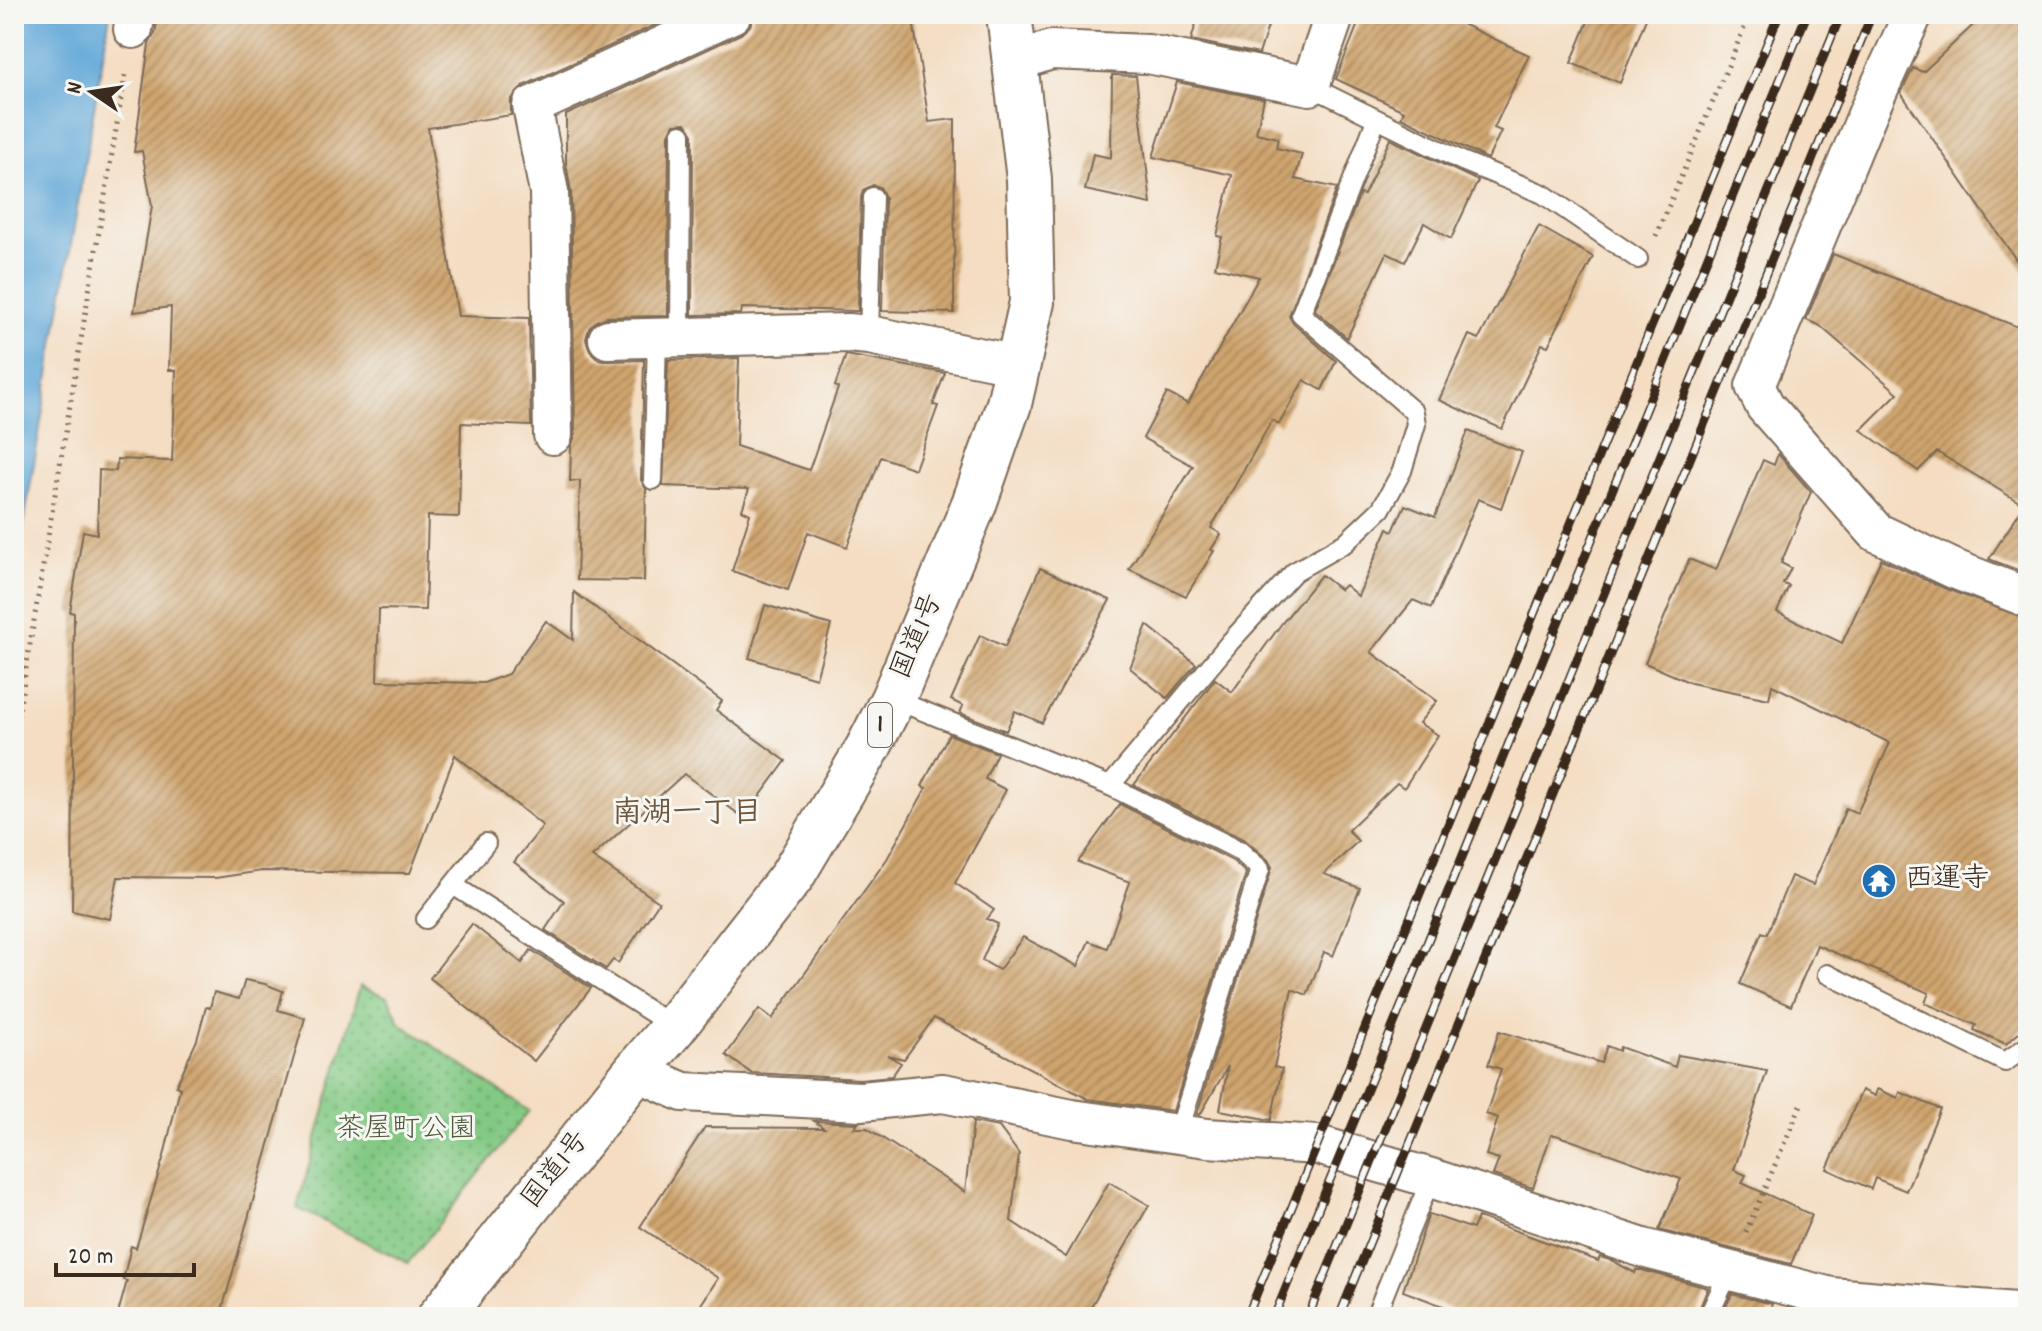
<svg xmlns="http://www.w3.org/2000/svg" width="2042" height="1331" viewBox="0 0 2042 1331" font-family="Dekko,'Klee One',sans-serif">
  <defs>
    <pattern id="park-dots" width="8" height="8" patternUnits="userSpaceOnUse" patternTransform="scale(2)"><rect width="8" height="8" fill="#82c983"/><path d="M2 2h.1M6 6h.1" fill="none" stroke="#6ca36b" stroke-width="1.8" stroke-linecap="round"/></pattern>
    <pattern id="building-hatch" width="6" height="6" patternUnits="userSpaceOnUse" patternTransform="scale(2)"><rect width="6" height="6" fill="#cfa46e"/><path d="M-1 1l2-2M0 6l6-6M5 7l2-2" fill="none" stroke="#a9865a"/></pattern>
  </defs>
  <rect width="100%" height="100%" fill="#f6f6f2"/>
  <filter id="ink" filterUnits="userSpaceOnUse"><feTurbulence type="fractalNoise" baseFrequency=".0125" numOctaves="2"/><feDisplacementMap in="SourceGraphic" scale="16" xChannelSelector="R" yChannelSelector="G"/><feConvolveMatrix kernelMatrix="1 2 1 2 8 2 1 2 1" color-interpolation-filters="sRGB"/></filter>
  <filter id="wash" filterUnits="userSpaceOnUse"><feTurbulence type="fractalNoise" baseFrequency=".006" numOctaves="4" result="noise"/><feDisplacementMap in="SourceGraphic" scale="32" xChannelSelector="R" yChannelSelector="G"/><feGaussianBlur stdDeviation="1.8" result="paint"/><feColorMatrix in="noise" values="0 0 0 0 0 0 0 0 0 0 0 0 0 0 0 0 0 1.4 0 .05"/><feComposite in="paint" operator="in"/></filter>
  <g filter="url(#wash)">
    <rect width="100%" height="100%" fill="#f4ddc2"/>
    <polygon fill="url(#park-dots)" stroke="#5e7a50" stroke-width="2" points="360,986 388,997 400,1023 529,1111 408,1263 297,1208"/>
    <polygon fill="#62a8d8" stroke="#4e697b" stroke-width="2" points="14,14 110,14 14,582"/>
    <g id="blocks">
      <g fill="url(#building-hatch)">
        <polygon points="169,14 679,14 523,86 511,100 511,115 428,128 458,316 529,318 531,426 461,423 459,517 428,516 425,610 379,609 377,681 484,683 508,674 546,621 573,640 574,592 722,701 716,710 786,761 744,818 684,774 592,857 659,902 618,963 613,960 606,969 545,930 564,901 514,862 543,826 455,755 410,873 262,871 215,878 118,877 110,919 72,911 74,613 70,612 83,531 97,534 99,470 116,471 117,459 172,461 176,370 169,370 171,307 134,312 152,206 142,151 134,152 149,44 155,33 158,17"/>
        <polygon points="754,14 912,14 929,122 955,119 954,313 882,311 885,197 880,187 873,185 863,190 861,197 858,311 742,308 741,314 692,315 693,134 686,123 674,124 669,134 668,316 607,317 596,321 589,328 586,339 590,351 598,359 609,361 644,360 641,480 646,489 644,581 577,580 580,481 570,481 571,447 575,435 571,192 566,163 566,115 741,34 750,26"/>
        <polygon points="1199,14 1272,14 1259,54 1191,40"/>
        <polygon points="1362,14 1467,14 1462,24 1529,55 1494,128 1501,131 1488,159 1401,117 1404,111 1336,79"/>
        <polygon points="1591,14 1648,14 1620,83 1571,63"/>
        <polygon points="1985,14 2009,14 2028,35 2028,277 1901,93 1913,68 1923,72"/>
        <polygon points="1112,75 1136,76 1151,204 1085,190 1093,154 1111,158"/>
        <polygon points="1177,82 1264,99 1256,133 1278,138 1276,148 1302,154 1295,179 1337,188 1289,316 1293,323 1336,361 1322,390 1304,380 1279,424 1272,420 1211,528 1221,534 1211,550 1214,551 1186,596 1129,569 1193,466 1143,438 1167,393 1188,404 1259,277 1215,267 1222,237 1217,236 1232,175 1153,157"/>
        <polygon points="1390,139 1478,181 1451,239 1424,223 1405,262 1387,253 1347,338 1315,310 1360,194 1364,195"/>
        <polygon points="1539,226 1593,257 1548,346 1542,344 1502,429 1439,400 1469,335 1479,339"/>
        <polygon points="1833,254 2028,331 2028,574 1989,559 2024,505 1937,452 1918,471 1861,430 1898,393 1819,325 1806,320"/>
        <polygon points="846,355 945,373 933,405 938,406 915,469 881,457 847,547 808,532 788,590 732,571 750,514 742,510 749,489 663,486 668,360 739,358 736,446 809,470 838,388 835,386"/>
        <polygon points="1468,431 1522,452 1501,508 1478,499 1431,608 1413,600 1371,652 1437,701 1419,723 1438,735 1404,788 1397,783 1348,830 1358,841 1324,874 1360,888 1333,956 1324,952 1307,995 1292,989 1274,1067 1282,1069 1271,1120 1220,1110 1228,1066 1200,1115 1197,1114 1272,867 1268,860 1245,840 1134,785 1215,679 1232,692 1282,623 1321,575 1340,590 1345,585 1358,596 1388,528 1393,531 1405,505 1435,517"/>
        <polygon points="1778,454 1811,492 1781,563 1791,568 1783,584 1789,586 1777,612 1842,643 1881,559 1946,589 2028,619 2028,1025 2006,1044 1974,1030 1976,1025 1925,1003 1929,993 1817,945 1791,1006 1740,984 1762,932 1767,934 1791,876 1813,885 1846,808 1857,813 1890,743 1772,685 1769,699 1691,683 1645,663 1689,559 1716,570 1763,460 1774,465"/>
        <polygon points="1040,568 1110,600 1042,723 1015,711 1006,731 960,713 963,706 951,700 980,635 1005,647"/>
        <polygon points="765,605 831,625 816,678 749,658"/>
        <polygon points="1147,625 1196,664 1167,698 1130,668"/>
        <polygon points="949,734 997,753 985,779 1006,790 955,883 994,910 987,919 998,924 982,960 999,970 1023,937 1078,966 1089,941 1107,948 1130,882 1078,862 1120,804 1233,861 1246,873 1173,1111 1088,1099 934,1018 904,1059 887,1055 901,1063 892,1076 860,1079 751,1073 726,1055 759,1009 772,1019 887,859 926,788 922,786"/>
        <polygon points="472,924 522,963 531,950 591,988 534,1061 430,978"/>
        <polygon points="245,980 265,984 283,991 278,1010 305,1018 220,1317 117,1317 127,1281 123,1280 131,1246 136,1248 164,1156 180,1088 176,1086 197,1040 206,1007 210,1008 214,992 239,999"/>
        <polygon points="1499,1031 1601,1063 1607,1046 1619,1051 1620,1047 1675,1067 1678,1055 1767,1071 1734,1170 1746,1175 1742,1183 1812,1215 1791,1264 1659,1230 1681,1179 1556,1135 1551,1135 1533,1188 1493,1175 1499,1159 1486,1155 1498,1118 1486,1114 1501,1069 1488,1065"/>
        <polygon points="1877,1089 1898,1098 1900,1092 1940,1109 1906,1191 1875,1178 1871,1189 1827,1169 1862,1090 1875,1096"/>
        <polygon points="814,1121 858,1123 854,1128 867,1128 965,1192 973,1122 999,1127 1019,1154 1011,1221 1066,1257 1109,1182 1149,1205 1085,1317 693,1317 718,1278 640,1227 705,1127 824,1128"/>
        <polygon points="1429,1214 1473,1229 1478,1217 1598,1261 1600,1257 1613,1261 1635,1273 1636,1270 1642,1270 1708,1288 1696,1317 1472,1317 1403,1291"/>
        <polygon points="1732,1294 1772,1304 1767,1317 1721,1317"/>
      </g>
    </g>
  </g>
  <g filter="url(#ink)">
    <use href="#blocks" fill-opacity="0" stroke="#7c6957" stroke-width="2"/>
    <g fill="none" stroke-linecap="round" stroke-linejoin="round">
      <g stroke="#7c6957" stroke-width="22">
        <g id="service">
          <polyline points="1310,86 1462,161 1543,194 1638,259"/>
          <polyline points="869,335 873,197"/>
          <polyline points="680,339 681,134"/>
          <polyline points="653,480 657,340"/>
          <polyline points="893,699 1110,786 1240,851 1260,869 1178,1134"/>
          <polyline points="1110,786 1231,641 1294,572 1345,543 1381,509 1402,471 1416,424 1414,412 1301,314 1376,120"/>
          <polyline points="453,885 674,1027"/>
          <polyline points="426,919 486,843"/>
          <polyline points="1827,974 2005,1062 2028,1046"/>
          <polyline points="1375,1317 1431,1178"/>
          <polyline points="1708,1317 1730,1270"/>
        </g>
      </g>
      <g stroke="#7c6957" stroke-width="42">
        <g id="minor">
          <polyline points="1913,14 1869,110 1755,386 1765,406 1876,532 1954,569 2028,598"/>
          <polyline points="133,29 136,14"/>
          <polyline points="1014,62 1051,50 1148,54 1310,86 1335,14"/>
          <polyline points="608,339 848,333 869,335 1018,365"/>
          <polyline points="553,435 549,192 532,106 732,14"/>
          <polyline points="636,1071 683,1092 861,1101 943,1093 1072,1119 1207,1138 1318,1145 1431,1178 1643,1248 1831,1297 2028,1313"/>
        </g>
      </g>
      <g stroke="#7c6957" stroke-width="48">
        <polyline id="trunk" points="440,1317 636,1071 674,1027 792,876 868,748 893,699 974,504 1009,404 1032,302 1029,179 1009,14"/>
      </g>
      <g stroke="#7c6957" stroke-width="5" stroke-dasharray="2 6" stroke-linecap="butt">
        <polyline points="1656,236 1750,14"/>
        <polyline points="14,740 126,70"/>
        <polyline points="1746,1232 1803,1100"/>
      </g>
      <use href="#service" stroke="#fff" stroke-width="18"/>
      <use href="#minor" stroke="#fff" stroke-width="38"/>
      <use href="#trunk" stroke="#fff" stroke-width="44"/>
      <g stroke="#3b2a1e" stroke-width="9">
        <g id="rail">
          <polyline points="1247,1317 1779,14"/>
          <polyline points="1274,1317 1807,14"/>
          <polyline points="1308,1317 1841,14"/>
          <polyline points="1339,1317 1872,14"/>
        </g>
      </g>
      <use href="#rail" stroke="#f6f6f2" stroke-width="6" stroke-dasharray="18" stroke-linecap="butt"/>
    </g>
  </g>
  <defs>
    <g id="temple-disc" transform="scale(1.8)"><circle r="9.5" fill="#1f6fb2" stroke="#f6f6f2"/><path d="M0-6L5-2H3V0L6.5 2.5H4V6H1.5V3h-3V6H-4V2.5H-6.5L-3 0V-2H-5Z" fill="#fff"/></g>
  </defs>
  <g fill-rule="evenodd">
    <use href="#temple-disc" x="1879" y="881"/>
  </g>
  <g text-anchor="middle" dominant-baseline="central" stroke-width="6" stroke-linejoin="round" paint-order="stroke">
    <rect fill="#f6f6f2" stroke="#73675e" stroke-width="2" x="868" y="703" width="24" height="44" rx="6"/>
    <g font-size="26" font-weight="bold" fill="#3b2a1e">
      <text x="880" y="725">1</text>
    </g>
    <g font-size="28" fill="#3b2a1e" stroke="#f6f6f2">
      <text transform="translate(919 637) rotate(-67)">国道1号</text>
      <text transform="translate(557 1171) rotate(-52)">国道1号</text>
    </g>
    <g font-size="28" fill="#3b2a1e" stroke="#f6f6f2" text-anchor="start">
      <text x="1905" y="881">西運寺</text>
    </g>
    <g font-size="28" fill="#505a3c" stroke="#f6f6f2">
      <text x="406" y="1131">茶屋町公園</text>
    </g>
    <g font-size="30" font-weight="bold" fill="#6f553a" stroke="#f6f6f2">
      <text x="687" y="815">南湖一丁目</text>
    </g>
  </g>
  <rect width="2042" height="1331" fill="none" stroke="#f6f6f2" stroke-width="48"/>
  <g transform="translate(92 92) rotate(283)" stroke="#f6f6f2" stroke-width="6" paint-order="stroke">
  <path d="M0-6L14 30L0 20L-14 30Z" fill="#3b2a1e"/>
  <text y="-12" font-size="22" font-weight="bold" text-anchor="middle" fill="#3b2a1e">N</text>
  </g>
  <path d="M56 1263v12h138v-12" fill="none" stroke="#3b2a1e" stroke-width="4"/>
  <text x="68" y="1263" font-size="24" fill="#3b2a1e" stroke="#f6f6f2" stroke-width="6" paint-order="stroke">20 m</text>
</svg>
